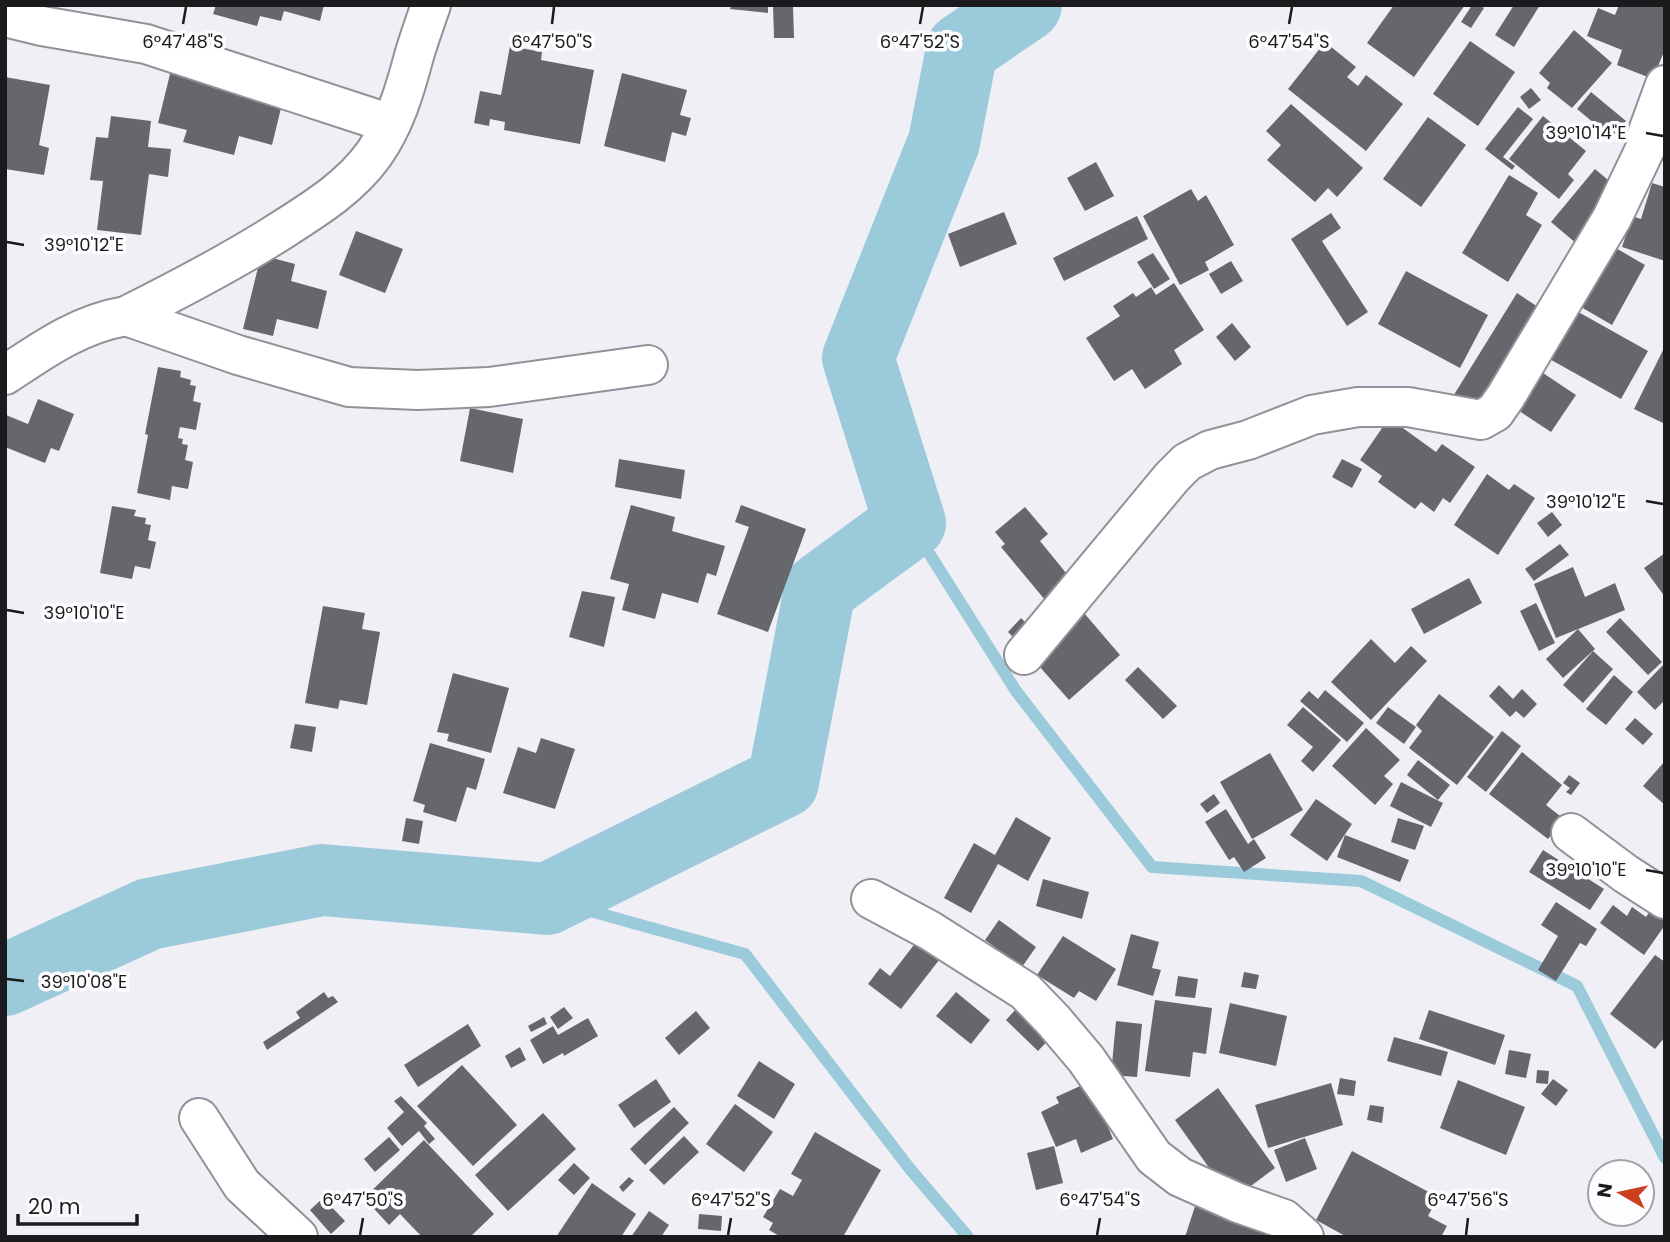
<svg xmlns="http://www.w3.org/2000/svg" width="1670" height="1242" viewBox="0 0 1670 1242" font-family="Poppins,sans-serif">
  <rect width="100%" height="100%" fill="#f0eff6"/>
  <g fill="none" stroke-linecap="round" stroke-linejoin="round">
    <g stroke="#9bcadb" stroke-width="12">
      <polyline points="910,523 1016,691 1152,867 1361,881 1577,986 1665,1158"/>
      <polyline points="547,899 745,954 910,1169 968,1237"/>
    </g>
    <polyline stroke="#9bcadb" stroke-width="72" points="5,980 149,914 322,880 547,899 783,782 820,589 910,523 858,358 944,142 962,49 1026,5"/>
  </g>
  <g fill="#66676d">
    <polygon points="216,5 324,5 320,21 284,11 281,21 260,16 257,26 213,14"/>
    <polygon points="731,5 768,5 768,13 730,9"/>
    <polygon points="773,5 793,5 794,38 774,38"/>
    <polygon points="1394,5 1465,5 1414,77 1367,43"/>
    <polygon points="1472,5 1479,5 1484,8 1471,28 1461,22"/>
    <polygon points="1514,5 1540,5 1514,47 1495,35"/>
    <polygon points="1619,5 1665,5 1665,49 1653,79 1617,65 1622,50 1587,36 1598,8 1615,15"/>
    <polygon points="1574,30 1612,63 1572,108 1547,88 1550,83 1539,73"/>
    <polygon points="1470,41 1515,72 1478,126 1433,94"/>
    <polygon points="1325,42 1356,67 1347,77 1358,86 1366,75 1403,104 1366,151 1288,89"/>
    <polygon points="510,46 542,52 541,60 594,70 580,144 504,130 505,122 490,119 489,126 474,123 480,91 501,95"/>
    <polygon points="171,70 283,100 272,145 239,136 234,155 183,142 187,130 158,123"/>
    <polygon points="622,73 687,90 680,115 691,118 686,136 672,132 665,162 604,146"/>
    <polygon points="5,77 50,85 39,145 49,148 44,175 5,169"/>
    <polygon points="1531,88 1541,100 1529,109 1520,97"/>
    <polygon points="1591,92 1626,121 1612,138 1577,109"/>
    <polygon points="1291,104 1363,168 1337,197 1328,188 1315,202 1267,160 1281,145 1266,131"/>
    <polygon points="1518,107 1533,119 1503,157 1515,166 1512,170 1485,149"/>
    <polygon points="111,116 151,121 148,147 171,149 168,177 149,174 141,235 97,230 103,181 90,180 96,137 108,138"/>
    <polygon points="1543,116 1586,151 1568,174 1574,180 1559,199 1509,159"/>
    <polygon points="1428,117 1466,145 1421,207 1383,179"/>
    <polygon points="1096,162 1114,196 1085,211 1067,178"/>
    <polygon points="1595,169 1621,191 1577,244 1551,222"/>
    <polygon points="1509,175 1538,193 1526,215 1542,225 1508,282 1462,253"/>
    <polygon points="1652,183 1665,187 1665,261 1622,247 1632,216 1641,219"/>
    <polygon points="1191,189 1198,201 1206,195 1234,245 1205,262 1209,270 1180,285 1143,216"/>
    <polygon points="1004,212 1017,244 960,267 948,234"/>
    <polygon points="1331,213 1341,228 1322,241 1368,312 1347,326 1291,239"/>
    <polygon points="1137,216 1148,239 1064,281 1053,258"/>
    <polygon points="356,231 403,249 385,293 339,275"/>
    <polygon points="1614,247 1645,265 1612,325 1581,307"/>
    <polygon points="1153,253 1170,279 1154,289 1137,262"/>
    <polygon points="261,255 295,264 291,281 327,291 318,329 277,319 273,336 243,329"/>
    <polygon points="1231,261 1243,281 1221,294 1209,274"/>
    <polygon points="1406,271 1488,315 1460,368 1378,324"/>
    <polygon points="1174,283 1204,330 1174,350 1182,364 1145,389 1132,369 1114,381 1086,338 1120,316 1113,306 1133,293 1136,297 1151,287 1156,295"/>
    <polygon points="1517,293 1538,307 1473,412 1452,398"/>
    <polygon points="1573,309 1648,351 1621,399 1546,357"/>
    <polygon points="1232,323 1251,347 1235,361 1216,337"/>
    <polygon points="1665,346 1665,424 1634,409"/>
    <polygon points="158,367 181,371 180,377 191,380 190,385 196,386 193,401 201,403 196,430 180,427 178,438 183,439 182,444 188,445 185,460 193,462 188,489 172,486 170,500 137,493 148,435 145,434"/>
    <polygon points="1540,371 1576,395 1551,432 1516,409"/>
    <polygon points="38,399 74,414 59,451 51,448 45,463 5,447 6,415 28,424"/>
    <polygon points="470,408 523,419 513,473 460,461"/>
    <polygon points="1389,418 1436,452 1442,444 1475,467 1450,503 1443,498 1434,512 1421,502 1415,509 1378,482 1382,476 1360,460"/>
    <polygon points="619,459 685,470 681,499 615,487"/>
    <polygon points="1342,459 1362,469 1352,488 1332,477"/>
    <polygon points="1487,474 1509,490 1514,484 1535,498 1498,555 1454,525"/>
    <polygon points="631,505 675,517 672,531 725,546 716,576 707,573 698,603 662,593 655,619 622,610 629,584 610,579"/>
    <polygon points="741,505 806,529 768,632 717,614 749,527 735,522"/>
    <polygon points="112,506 136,510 134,516 146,518 145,524 151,525 148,540 156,542 150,569 135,566 132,579 100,573"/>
    <polygon points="1025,507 1048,534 1040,541 1075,584 1050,606 1001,547 1005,544 995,532"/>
    <polygon points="1552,512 1562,525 1548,537 1537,523"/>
    <polygon points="1560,544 1569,555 1534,581 1525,569"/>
    <polygon points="1665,553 1665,597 1644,568"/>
    <polygon points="1573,567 1585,597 1615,583 1625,610 1556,638 1534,584"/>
    <polygon points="1469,578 1482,603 1424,634 1411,609"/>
    <polygon points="582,591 615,597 604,647 569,637"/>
    <polygon points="1536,603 1555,643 1539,651 1520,611"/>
    <polygon points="323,606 365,613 362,629 380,632 367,705 340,700 338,709 305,703"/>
    <polygon points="1084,613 1120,655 1069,700 1032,658"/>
    <polygon points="1021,618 1033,630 1020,644 1008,632"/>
    <polygon points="1620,618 1662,662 1648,675 1606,632"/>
    <polygon points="1578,629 1595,649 1563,678 1546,659"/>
    <polygon points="1371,639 1395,663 1411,646 1427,661 1371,720 1331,682"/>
    <polygon points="1593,651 1613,669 1583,703 1563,685"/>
    <polygon points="1665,663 1665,700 1655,710 1637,692"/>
    <polygon points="1138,667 1177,706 1163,719 1125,680"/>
    <polygon points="453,673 509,688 491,753 447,741 449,734 437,732"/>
    <polygon points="1614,675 1633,692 1606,725 1586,709"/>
    <polygon points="1499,685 1513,699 1522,689 1537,704 1524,718 1516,711 1510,717 1489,696"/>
    <polygon points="1325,690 1364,723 1347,742 1300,701 1309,691 1318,699"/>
    <polygon points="1439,694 1494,737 1457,785 1409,748 1422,731 1416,725"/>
    <polygon points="1303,707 1341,740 1313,772 1301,761 1313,747 1287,725"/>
    <polygon points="1388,707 1416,727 1404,744 1376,723"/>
    <polygon points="1635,718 1653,734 1643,745 1625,729"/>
    <polygon points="295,724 316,727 312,752 290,748"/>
    <polygon points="1366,728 1400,760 1384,776 1393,784 1375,805 1332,766"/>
    <polygon points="1502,731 1521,746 1486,792 1467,777"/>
    <polygon points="541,738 575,749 555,809 503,793 518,747 536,753"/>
    <polygon points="430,743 485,759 476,790 467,787 456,822 423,812 425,805 413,801"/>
    <polygon points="1522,752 1562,785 1546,805 1564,819 1548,839 1489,794"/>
    <polygon points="1270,753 1303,810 1252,839 1220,782"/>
    <polygon points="1418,760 1450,785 1438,800 1407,775"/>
    <polygon points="1665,761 1665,805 1643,786"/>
    <polygon points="1569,775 1580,783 1571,795 1566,792 1570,788 1563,783"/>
    <polygon points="1401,782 1443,803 1431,827 1390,806"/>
    <polygon points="1214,794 1220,803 1207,813 1200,804"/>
    <polygon points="1316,799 1352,824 1327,861 1290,835"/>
    <polygon points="1226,809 1248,844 1254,839 1266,858 1244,872 1234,857 1229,860 1205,822"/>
    <polygon points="1016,817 1051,838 1028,881 998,864 971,913 944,898 974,843 995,855"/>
    <polygon points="406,818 423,821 419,844 402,841"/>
    <polygon points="1398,818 1424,826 1415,850 1391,842"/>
    <polygon points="1345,835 1409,860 1400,882 1337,857"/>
    <polygon points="1543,850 1604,889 1590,910 1529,872"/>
    <polygon points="1043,879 1089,892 1082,919 1036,906"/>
    <polygon points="1556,902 1597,929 1586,946 1580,943 1556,981 1538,970 1558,936 1541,925"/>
    <polygon points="1613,905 1627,916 1632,907 1646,917 1650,911 1665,920 1665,925 1644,955 1600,923"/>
    <polygon points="999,920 1036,947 1022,967 985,940"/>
    <polygon points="1131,934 1159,942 1152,968 1161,970 1153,996 1117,985"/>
    <polygon points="1063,936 1116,969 1096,1001 1079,991 1074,998 1037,975"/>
    <polygon points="920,937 943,955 901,1009 868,984 880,968 890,976"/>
    <polygon points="1655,955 1665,962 1665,1037 1655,1049 1610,1014"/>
    <polygon points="1244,972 1259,975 1256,989 1241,987"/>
    <polygon points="1178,976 1198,979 1195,998 1175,996"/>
    <polygon points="324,992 328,998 333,996 338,1002 267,1050 263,1042 300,1018 296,1012"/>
    <polygon points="956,992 990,1020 971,1044 936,1016"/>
    <polygon points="1155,1000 1212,1008 1206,1054 1193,1052 1190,1077 1145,1071"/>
    <polygon points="1230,1003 1287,1016 1276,1066 1219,1053"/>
    <polygon points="564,1007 573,1018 558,1029 550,1017"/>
    <polygon points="1017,1008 1056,1032 1038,1051 1006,1020"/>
    <polygon points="1429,1010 1505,1035 1495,1065 1419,1039"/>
    <polygon points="696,1011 710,1028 679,1055 665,1038"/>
    <polygon points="544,1017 547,1024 531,1032 528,1026"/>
    <polygon points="588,1018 598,1036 564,1056 563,1053 543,1064 530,1040 553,1026 558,1035"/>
    <polygon points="1116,1021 1142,1024 1137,1077 1111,1075"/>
    <polygon points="468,1024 481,1046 418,1087 404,1065"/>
    <polygon points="1394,1037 1448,1052 1441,1076 1387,1061"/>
    <polygon points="520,1047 526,1060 511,1068 505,1056"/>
    <polygon points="1509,1050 1531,1054 1526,1078 1505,1074"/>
    <polygon points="759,1061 795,1084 774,1119 737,1096"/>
    <polygon points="462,1065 517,1125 473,1166 417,1106"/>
    <polygon points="1537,1070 1549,1071 1548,1084 1536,1083"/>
    <polygon points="1340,1078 1356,1081 1354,1096 1337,1094"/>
    <polygon points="656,1079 671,1102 634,1128 618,1105"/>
    <polygon points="1553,1079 1568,1090 1556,1106 1541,1094"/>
    <polygon points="1458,1080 1525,1107 1506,1155 1440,1128"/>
    <polygon points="1089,1082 1113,1139 1081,1153 1076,1139 1056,1147 1041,1112 1059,1103 1056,1097"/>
    <polygon points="1331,1083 1343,1125 1268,1148 1255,1105"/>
    <polygon points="1218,1088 1275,1168 1232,1200 1175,1120"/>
    <polygon points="401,1096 427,1123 424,1126 435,1139 429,1144 419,1131 402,1146 387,1128 404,1112 394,1101"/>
    <polygon points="735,1104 773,1132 744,1172 706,1144"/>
    <polygon points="1370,1105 1384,1107 1382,1123 1367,1120"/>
    <polygon points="674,1107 689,1123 645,1165 630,1149"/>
    <polygon points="543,1113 576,1149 508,1211 475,1175"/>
    <polygon points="815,1132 881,1170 843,1237 781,1237 769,1230 773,1223 763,1217 780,1189 793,1196 802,1180 791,1174"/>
    <polygon points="684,1136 699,1152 664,1185 649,1170"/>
    <polygon points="389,1137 400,1150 375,1172 364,1159"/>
    <polygon points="1305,1138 1317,1169 1286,1182 1274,1150"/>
    <polygon points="424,1140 494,1214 470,1237 422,1237 400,1214 389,1225 364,1198"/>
    <polygon points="1054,1146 1063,1183 1036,1190 1027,1153"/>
    <polygon points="1352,1151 1438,1197 1428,1216 1447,1226 1441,1237 1347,1237 1316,1220"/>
    <polygon points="574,1163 590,1178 574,1195 558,1180"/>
    <polygon points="629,1177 634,1181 623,1192 619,1187"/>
    <polygon points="592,1183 636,1214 621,1237 556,1237"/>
    <polygon points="1200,1191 1226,1200 1221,1217 1248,1225 1278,1228 1275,1237 1185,1237"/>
    <polygon points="323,1198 345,1221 331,1234 310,1210"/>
    <polygon points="649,1211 669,1225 661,1237 631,1237"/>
    <polygon points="699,1214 722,1216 721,1231 698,1229"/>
  </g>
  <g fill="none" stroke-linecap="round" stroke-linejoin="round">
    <g stroke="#929198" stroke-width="42">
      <g id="street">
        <polyline points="5,17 42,26 146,44 391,124"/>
        <polyline points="126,316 238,355 349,387 418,390 489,387 648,365"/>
        <path d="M5 375C44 349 79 324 126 316 180 289 234 261 285 228 318 207 351 186 374 154 395 124 405 90 414 56 419 39 425 22 431 5"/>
        <polyline points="1024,655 1172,477 1187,462 1210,450 1248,440 1312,415 1323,413 1358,407 1408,407 1481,420 1495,412 1506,396 1612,218 1647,145 1646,137 1665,85"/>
        <polyline points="1571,833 1626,874 1665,899"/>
        <polyline points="871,899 929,930 1025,991 1053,1020 1086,1059 1154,1157 1180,1177 1238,1203 1284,1219 1304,1237"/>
        <polyline points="199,1118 242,1185 298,1237"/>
      </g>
    </g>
    <use href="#street" stroke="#fff" stroke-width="38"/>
  </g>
  <path fill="none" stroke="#1b1b1d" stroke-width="2.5" d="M183 24 186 7M552 24 554 7M920 24 923 7M1289 24 1292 7M1646 133 1663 136M7 242 24 245M1646 501 1663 504M7 610 24 613M1646 870 1663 873M7 979 24 981M360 1235 363 1218M728 1235 731 1218M1097 1235 1100 1218M1466 1235 1468 1218"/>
  <g font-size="18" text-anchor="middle" fill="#1b1b1d" stroke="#fdfdff" stroke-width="7" stroke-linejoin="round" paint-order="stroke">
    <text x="183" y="48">6°47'48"S</text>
    <text x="552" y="48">6°47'50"S</text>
    <text x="920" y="48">6°47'52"S</text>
    <text x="1289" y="48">6°47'54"S</text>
    <text x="1586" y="139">39°10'14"E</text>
    <text x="84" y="251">39°10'12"E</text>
    <text x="1586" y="508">39°10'12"E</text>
    <text x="84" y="619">39°10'10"E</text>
    <text x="1586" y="876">39°10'10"E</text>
    <text x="84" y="988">39°10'08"E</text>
    <text x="363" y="1206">6°47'50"S</text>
    <text x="731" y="1206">6°47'52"S</text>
    <text x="1100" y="1206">6°47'54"S</text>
    <text x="1468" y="1206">6°47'56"S</text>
  </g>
  <rect width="1670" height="1242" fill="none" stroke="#1b1b1d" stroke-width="14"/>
  <g transform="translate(1621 1193) rotate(279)"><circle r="33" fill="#fdfdff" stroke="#a3a3a5" stroke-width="2"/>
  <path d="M0-5L12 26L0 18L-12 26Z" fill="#cb4120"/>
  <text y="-10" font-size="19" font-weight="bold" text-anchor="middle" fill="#1b1b1d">N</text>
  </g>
  <path d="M18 1214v10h119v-10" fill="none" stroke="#1b1b1d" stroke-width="3.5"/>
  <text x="28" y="1214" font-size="21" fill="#1b1b1d" stroke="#fdfdff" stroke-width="5" paint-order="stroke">20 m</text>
</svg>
